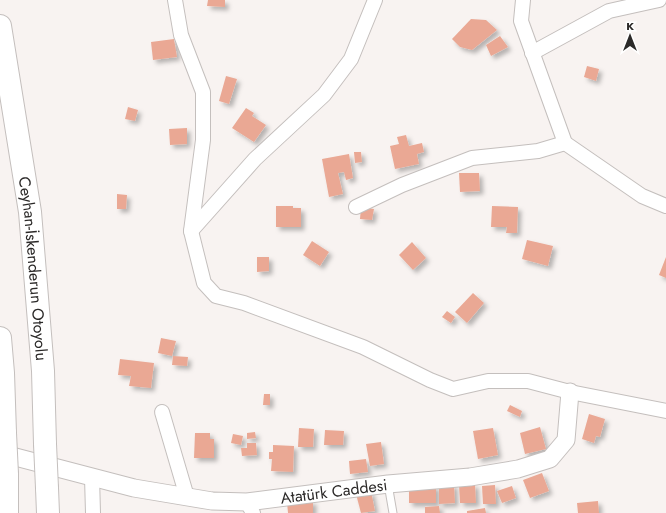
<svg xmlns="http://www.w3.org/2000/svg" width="666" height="513" viewBox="0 0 666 513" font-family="Jost,sans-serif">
  <defs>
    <filter id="shadow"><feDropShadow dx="3.5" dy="3.5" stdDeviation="2" flood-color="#0004"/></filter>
  </defs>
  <rect width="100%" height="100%" fill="#f8f3f1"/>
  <g fill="#eaa894" filter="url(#shadow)">
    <polygon points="208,0 225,0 225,7 207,6"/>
    <polygon points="471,19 486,20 497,30 472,50 460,47 452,39"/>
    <polygon points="500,36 508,47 491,56 486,45"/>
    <polygon points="174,39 177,57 153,60 151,42"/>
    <polygon points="587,66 599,69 596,81 584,77"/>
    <polygon points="226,76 237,79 229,104 219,101"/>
    <polygon points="128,107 138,110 135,121 125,119"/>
    <polygon points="246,108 254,113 252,116 266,125 254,142 232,128"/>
    <polygon points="187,128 187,144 170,145 169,129"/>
    <polygon points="406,135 409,146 422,143 424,152 417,154 419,164 395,169 390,146 399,144 397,137"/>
    <polygon points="354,152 361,152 362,162 355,163"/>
    <polygon points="349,154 353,178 346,180 344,172 338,173 343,194 329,197 322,159"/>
    <polygon points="459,173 479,173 480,191 460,192"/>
    <polygon points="117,194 127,195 126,209 117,209"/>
    <polygon points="276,206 293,206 293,208 301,208 301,227 276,227"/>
    <polygon points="492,206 518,207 517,233 506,233 507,227 491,227"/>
    <polygon points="361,207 374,209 372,220 360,219"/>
    <polygon points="527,240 553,246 548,266 522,259"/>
    <polygon points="312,241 329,252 320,266 303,255"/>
    <polygon points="412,242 426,258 413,270 399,255"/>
    <polygon points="257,257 269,257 269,271 257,272"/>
    <polygon points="666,257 666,278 659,275"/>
    <polygon points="473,293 484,303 467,323 455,312"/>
    <polygon points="447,311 455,317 451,323 442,317"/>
    <polygon points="161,338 176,341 172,356 158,353"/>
    <polygon points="173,356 188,357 187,366 172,365"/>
    <polygon points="120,359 154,363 151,388 129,386 131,376 118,375"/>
    <polygon points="264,394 270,394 270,405 263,405"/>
    <polygon points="510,405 522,411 520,417 507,411"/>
    <polygon points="589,414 605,419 600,437 596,436 594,443 582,439"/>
    <polygon points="540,427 546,449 525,454 520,433"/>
    <polygon points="299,428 314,429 313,447 298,447"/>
    <polygon points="493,428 498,455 478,459 473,431"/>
    <polygon points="325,430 344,431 343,445 324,445"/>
    <polygon points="255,432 256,438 247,439 247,433"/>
    <polygon points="195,433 210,433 210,439 214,439 214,458 194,458"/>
    <polygon points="233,434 243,436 241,445 231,443"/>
    <polygon points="381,442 384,464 370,466 366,444"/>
    <polygon points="247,443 256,443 257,455 242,456 241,448 247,448"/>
    <polygon points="273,445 294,446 293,472 271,471 272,459 269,459 269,452 273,452"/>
    <polygon points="366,459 368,472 350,474 349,461"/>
    <polygon points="542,473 549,491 530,498 523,480"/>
    <polygon points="454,484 455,503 439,504 439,485"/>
    <polygon points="475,484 476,503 460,503 459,485"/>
    <polygon points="495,485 496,504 483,504 482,486"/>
    <rect x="409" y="486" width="27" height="17"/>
    <polygon points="512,486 516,498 502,503 497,491"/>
    <polygon points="371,491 375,511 361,513 356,494"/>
    <polygon points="313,501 313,513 288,513 287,502"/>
    <polygon points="598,501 599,513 578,513 577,503"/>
    <polygon points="439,506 440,513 425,513 425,507"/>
    <polygon points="485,508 486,513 467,513 467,511"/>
  </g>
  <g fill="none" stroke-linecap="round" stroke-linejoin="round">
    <g stroke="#c4bfbd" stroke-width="9">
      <polyline id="service" points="388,484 393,513"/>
    </g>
    <g stroke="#c4bfbd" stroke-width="16">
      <g id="minor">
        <polyline points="175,0 181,35 203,92 203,140 191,231 204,283 216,296 244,303 363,347 430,380 453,389 488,381 528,381 570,392 666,411"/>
        <polyline points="523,0 521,21 565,143 642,196 666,206"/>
        <polyline points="532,53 609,11 659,0"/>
        <polyline points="356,207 402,185 472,158 538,151 565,143"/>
        <polyline points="191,231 255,159 324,95 351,59 375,0"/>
        <polyline points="162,412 187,497"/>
        <polyline points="92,477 93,513"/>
        <polyline points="247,502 253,513"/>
      </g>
    </g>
    <g stroke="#c4bfbd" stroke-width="19">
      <g id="tertiary">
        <path id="s1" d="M0 453 134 488 212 501 247 502 388 484 470 477 518 469 550 459 566 440 570 392"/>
      </g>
    </g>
    <g stroke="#c4bfbd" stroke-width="24">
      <g id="motorway">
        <path id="s2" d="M0 26 30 212 43 371 45 444"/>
        <polyline points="0,338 3,373 5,433"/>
        <polyline points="7,474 7,513"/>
        <polyline points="47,488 48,513"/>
      </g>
    </g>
    <use href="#service" stroke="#fff" stroke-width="7"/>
    <use href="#minor" stroke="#fff" stroke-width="14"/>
    <use href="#tertiary" stroke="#fff" stroke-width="17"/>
    <use href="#motorway" stroke="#fff" stroke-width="22"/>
    <g stroke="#c4bfbd" stroke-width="24" stroke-linecap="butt">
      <g id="motorway-bridge">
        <polyline points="5,433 7,474"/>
        <polyline points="45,444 47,488"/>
      </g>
    </g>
    <use href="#motorway-bridge" stroke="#fff" stroke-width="22"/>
  </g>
  <g text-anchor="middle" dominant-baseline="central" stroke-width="3" stroke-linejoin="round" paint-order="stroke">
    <g font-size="16" fill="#2b2928" stroke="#fff">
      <text stroke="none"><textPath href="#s2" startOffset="245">Ceyhan-İskenderun Otoyolu</textPath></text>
      <text stroke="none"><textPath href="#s1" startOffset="340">Atatürk Caddesi</textPath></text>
    </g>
  </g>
  <g transform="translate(630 36)" stroke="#ffffff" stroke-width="3" paint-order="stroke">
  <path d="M0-3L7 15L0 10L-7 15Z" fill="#2b2928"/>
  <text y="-6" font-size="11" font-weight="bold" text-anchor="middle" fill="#2b2928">K</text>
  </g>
</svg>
